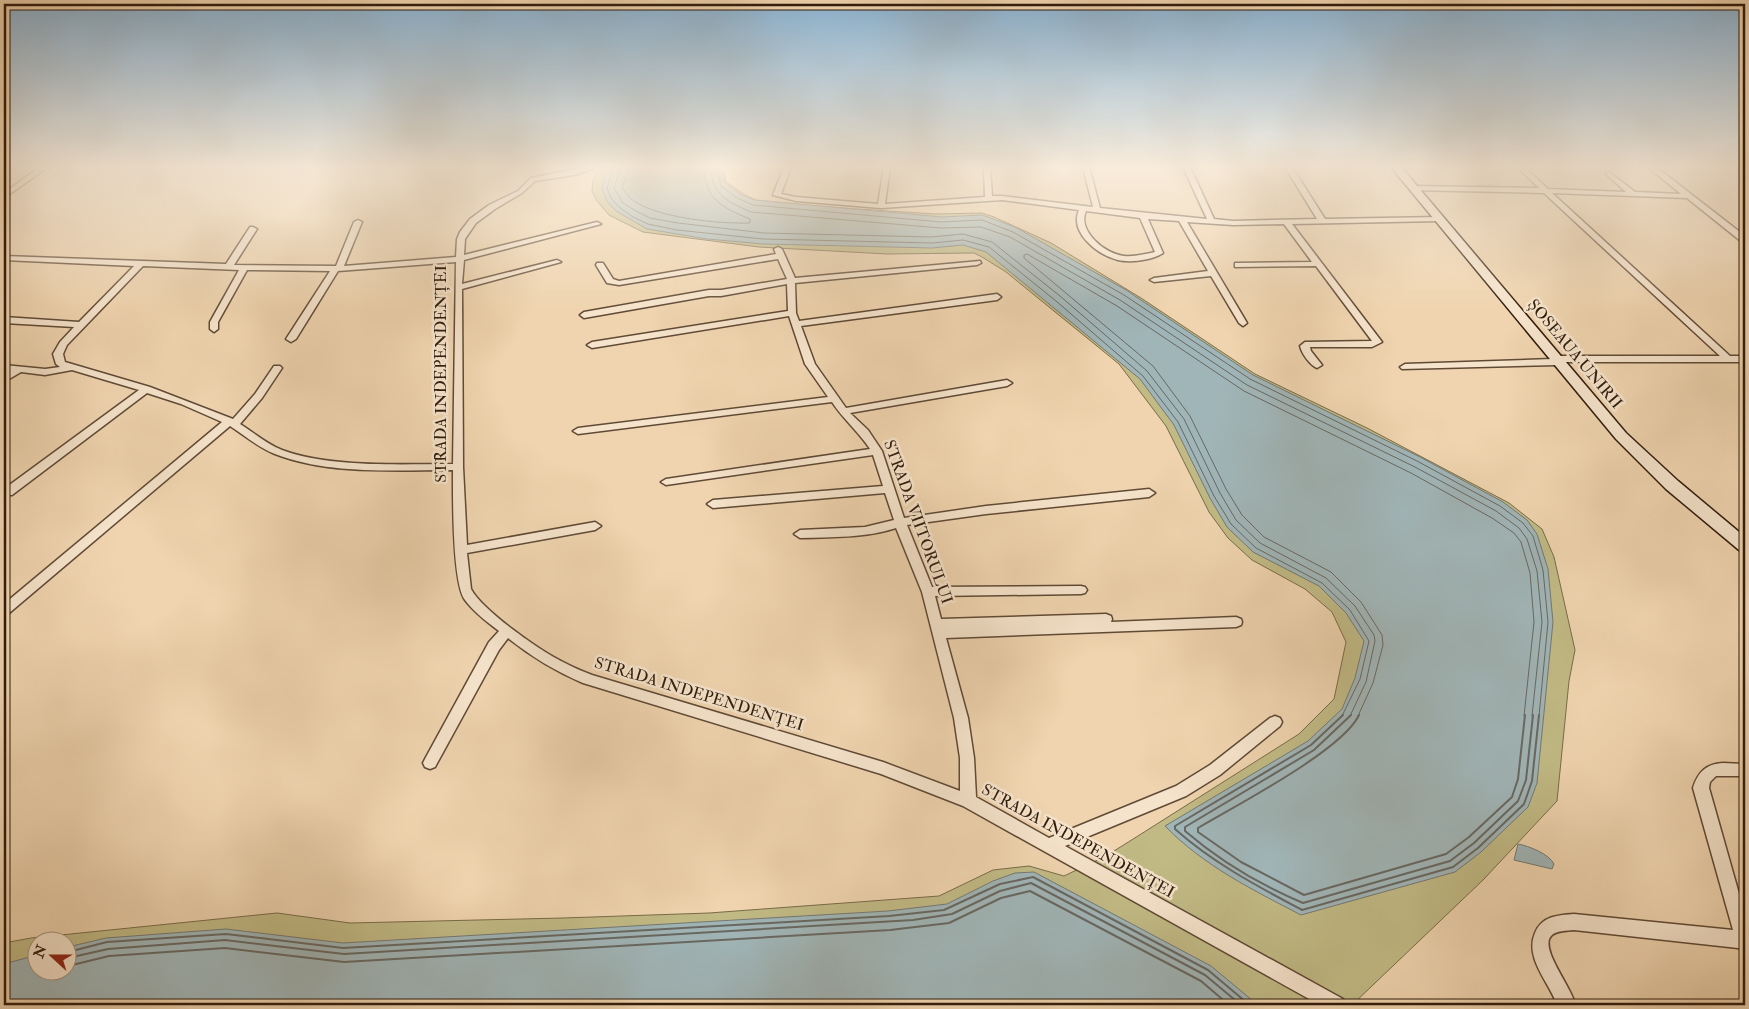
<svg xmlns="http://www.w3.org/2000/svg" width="1749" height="1009" viewBox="0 0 1749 1009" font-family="'IM FELL Double Pica',serif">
  <rect width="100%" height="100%" fill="#efd4af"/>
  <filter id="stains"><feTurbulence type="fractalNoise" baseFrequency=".004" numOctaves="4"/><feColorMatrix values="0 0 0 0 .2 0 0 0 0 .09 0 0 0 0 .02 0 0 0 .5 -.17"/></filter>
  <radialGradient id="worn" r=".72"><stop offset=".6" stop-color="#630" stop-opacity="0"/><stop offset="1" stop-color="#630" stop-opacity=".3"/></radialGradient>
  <path fill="#c1ba85" stroke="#796b49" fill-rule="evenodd" d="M600 167H724L726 182 745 195 756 200 827 207 935 214 982 213 994 217 1051 243 1141 298 1255 374 1367 428 1509 503 1542 529 1554 557 1575 650 1569 681 1557 801 1483 880 1352 1005H4V943L31 938 277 913 350 923 563 918 709 913 939 896 993 870 1029 866 1064 876 1106 856 1130 841 1299 734 1334 699 1346 642 1332 612 1305 589 1252 560 1228 538 1209 512 1166 426 1119 364 1006 272 982 257 974 253 887 254 759 247 643 232 609 215 597 201 592 191 593 181ZM38 942H68V972H38Z"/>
  <g fill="#a0b5b7" stroke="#747873">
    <path d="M611 167H722L724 182 740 194 754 200 942 217 982 215 1015 227 1126 290 1253 375 1420 457 1503 502 1527 520 1537 534 1548 569 1553 622 1537 783 1528 807 1481 852 1455 872 1301 915C1253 890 1204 866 1165 826L1308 741 1342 709 1355 678 1364 641 1346 613 1319 586 1253 552 1227 527 1210 498 1174 425 1140 379 986 252 963 245 932 248 763 244 707 239 647 229 616 211 607 201 602 190 605 174Z"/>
    <path d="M1518 844C1529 846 1549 854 1554 864L1552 869 1514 860Z"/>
    <polygon points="1034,872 1211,966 1253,1001 1251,1005 4,1005 4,964 37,955 38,972 68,972 68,947 106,938 226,929 343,943 888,911 947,904 993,881 1015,873"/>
  </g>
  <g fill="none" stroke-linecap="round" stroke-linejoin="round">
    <g stroke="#686862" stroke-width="1">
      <polyline points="614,167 607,188 611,198 619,207 633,217 648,224 677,230 763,239 932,243 963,240 989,247 1056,301 1143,376 1178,422 1214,496 1231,524 1256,548 1322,583 1350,610 1369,641 1360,679 1342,716"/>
      <polyline points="621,167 614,188 623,203 636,211 650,218 678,223 764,233 931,237 963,234 992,242 1060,296 1147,371 1184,419 1220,493 1236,520 1260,543 1326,578 1355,606 1374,635 1375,641 1366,682 1350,716"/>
      <path d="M628 167 627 176 622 187C624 190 626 194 629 197 651 218 720 224 750 223V219C723 208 704 199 704 167"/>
      <path d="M711 167C711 195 728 202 751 212L941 228 981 227 1010 237 1120 300 1247 385 1415 467 1496 511 1519 528 1527 539 1537 571 1542 622 1532 716"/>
      <polyline points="717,167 721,186 737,198 753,205 941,222 982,220 1013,232 1124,295 1250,379 1417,461 1500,506 1523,523 1533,536 1543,570 1548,622 1539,716"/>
      <polyline points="1358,716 1373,683 1383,645 1382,635 1361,602 1331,572 1264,537 1242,515 1226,489 1190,416 1153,366 1024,258 1024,255 1027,254 1117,306 1244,391 1411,473 1492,518 1514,533 1521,542 1530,573 1534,622 1524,716"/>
    </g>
    <g stroke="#686862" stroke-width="2">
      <path d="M1343 715 1311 745 1175 826V829C1213 863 1257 886 1302 910L1453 867 1478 848 1524 804 1532 781 1539 715"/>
      <path d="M1351 715 1314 750 1185 827V831C1220 861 1260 885 1303 903L1450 861 1474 843 1518 801 1526 780 1533 715"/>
      <path d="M1359 715C1343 750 1235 806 1198 828V832L1241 862 1304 895 1446 854 1469 837 1512 797 1518 779 1525 715"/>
      <polyline points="68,952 107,942 226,934 343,948 889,916 944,910 1000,884 1033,877 1208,970 1246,1002 1247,1005"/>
      <polyline points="68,958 108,949 225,940 344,954 913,920 952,914 1000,891 1031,883 1205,975 1241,1005"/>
      <polyline points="68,966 109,956 225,948 344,962 890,930 949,923 1001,898 1030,891 1201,981 1229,1005"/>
    </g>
    <g stroke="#604a36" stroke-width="3">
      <g id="street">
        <polygon points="40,167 48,167 4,198 4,193"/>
        <path d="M586 167H598L574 175 535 181 522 193 495 209 476 223 465 239 464 255 597 222 601 224 464 260 462 284 557 260 561 262 462 289 463 467 467 545 595 522 601 526 595 530 467 553 471 589C482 610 540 651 563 662 572 667 582 671 592 675L883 762 960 791V758L954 718 922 592 896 528C866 538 832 537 800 538L794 534 800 530 865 527 894 520 885 493 713 508 707 504 713 500 883 486 873 455 666 485 661 482 666 479 870 449C859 432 843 419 832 402L578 434 573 431 578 428 828 397 805 364 789 316 592 348 587 345 592 342 788 311 787 284 721 296H709L584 318 580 315 584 312 709 290H721L787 279 778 259 619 285 607 283 596 265 597 263H603L613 279 619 281 776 254 774 249 778 247 782 249 795 278 980 261 981 263 977 265 795 283 796 313 799 321 997 294 1001 297 997 300 801 326 815 364 846 408 1007 380 1012 383 1007 386 850 413 868 430 882 451 904 518 986 506 1149 489 1155 493 1149 497 986 514 907 525 932 587 1081 586 1085 587 1087 590 1085 593 1081 594 935 596 941 619 1106 614 1111 616 1112 619 1111 622 1236 617 1241 619 1242 622 1241 625 1236 627 946 638 968 718 974 758 976 797 1049 838 1176 786 1210 765 1270 718 1275 716 1280 718 1282 722 1280 726 1220 775 1186 796 1065 846 1343 999 1346 1005H1320L963 806 881 774 583 683C555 671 532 657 508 638L499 650 435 767 430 769 425 767 423 763 425 759 489 642 499 631C487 622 474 612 465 600 452 583 453 496 453 470 396 470 329 475 275 454 259 448 244 435 230 426L8 614 4 616V604L222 422 181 404 147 393 12 495H4V489L139 390 72 370 45 375 21 372 4 382V375L10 371H4V365L45 369 60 367 56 364 53 354 60 342 74 327 4 323V317L79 322 134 266 4 260V256L226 264 250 227H253L257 229 234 265 336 266 354 222 358 220 362 222 344 266 456 257 457 239 460 232 470 219 489 205 518 191 531 178ZM456 262 453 464C401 464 330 468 282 450 267 444 253 432 240 424L262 398 282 368 280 366H274L255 394 233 419 150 387 65 362 63 354 67 345 143 266 239 270 210 322V329L214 332 218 329V322L247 270 330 271 286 339 291 342 296 339 338 271Z"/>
        <path d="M784 167H791L781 194 796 197 878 204 884 167H890L885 204 985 197 984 167H990L992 196H1002L1093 207 1083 167H1089L1100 208 1207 219 1183 167H1190L1214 219 1233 221 1317 219 1285 167H1292L1325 219 1439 217 1443 219 1439 221 1292 224 1382 342 1372 347H1310L1311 351 1322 365 1317 368C1310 365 1302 354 1300 346L1305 342 1372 341 1316 266 1235 267V263H1238L1312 262 1284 224 1233 225 1187 222 1247 323 1243 326 1239 323 1211 276 1154 282 1150 280 1154 278 1208 271 1179 221 1148 219 1163 253C1153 260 1130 263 1118 260 1098 255 1069 233 1079 210L1002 200 881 208 796 201 773 195ZM1086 211 1140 218 1155 252C1145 254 1134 257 1124 256 1105 254 1077 231 1086 211Z"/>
        <polygon points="1517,167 1524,167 1548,189 1626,192 1607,175 1606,174 1609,172 1635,192 1681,194 1648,167 1656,167 1745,236 1745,242 1742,242 1687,198 1552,193 1730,356 1745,356 1745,362 1563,362 1558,365 1402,369 1400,367 1405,364 1552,359 1556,356 1720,356 1544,193 1412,190 1409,188 1412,186 1539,188"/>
        <path d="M1723 763 1745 764V776H1716L1710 782 1709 788 1745 915V952L1738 948 1574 930C1567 931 1556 930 1551 936 1539 949 1574 990 1575 1005H1557C1550 983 1524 958 1535 933 1542 916 1558 915 1574 914L1733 930 1693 788C1698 772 1706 764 1723 763Z"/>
      </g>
    </g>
    <g stroke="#311c0d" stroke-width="3">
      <polygon id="secondary" points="1391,167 1401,167 1626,433 1678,481 1745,537 1745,552 1739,550 1666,489 1616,439"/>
    </g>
    <use href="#street" fill="#f5e3cb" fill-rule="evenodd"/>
    <use href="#secondary" fill="#f5e3cb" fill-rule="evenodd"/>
  </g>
  <linearGradient id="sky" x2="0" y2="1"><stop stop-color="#8bb4d4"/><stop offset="0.54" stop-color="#f8ecdb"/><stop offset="1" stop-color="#f8ecdb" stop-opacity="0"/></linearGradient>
  <rect width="1749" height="309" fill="url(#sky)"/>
  <g text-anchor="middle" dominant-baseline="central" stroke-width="5" stroke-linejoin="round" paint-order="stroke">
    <g font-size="16" fill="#311c0d" stroke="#f5e3cb">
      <text transform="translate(1575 354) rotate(50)">ȘOSEAUA UNIRII</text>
      <text transform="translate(441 374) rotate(-90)">STRADA INDEPENDENȚEI</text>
      <text transform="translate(918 522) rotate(70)">STRADA VIITORULUI</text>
      <text transform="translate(699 694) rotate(17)">STRADA INDEPENDENȚEI</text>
      <text transform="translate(1078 841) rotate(29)">STRADA INDEPENDENȚEI</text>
    </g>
  </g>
  <rect width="1749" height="1009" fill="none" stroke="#efd4af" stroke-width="20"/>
  <rect x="5" y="5" width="1739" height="999" fill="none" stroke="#311c0d" stroke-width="2.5"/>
  <rect x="10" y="10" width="1729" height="989" fill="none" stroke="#311c0d"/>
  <g transform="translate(52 956) rotate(291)"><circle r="24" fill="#f5e3cb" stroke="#a7937f"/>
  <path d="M0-4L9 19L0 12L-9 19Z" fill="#8f2418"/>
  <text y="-8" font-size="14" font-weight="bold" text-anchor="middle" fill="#311c0d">N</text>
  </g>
  <rect width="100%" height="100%" filter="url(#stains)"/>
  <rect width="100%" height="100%" fill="url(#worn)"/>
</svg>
